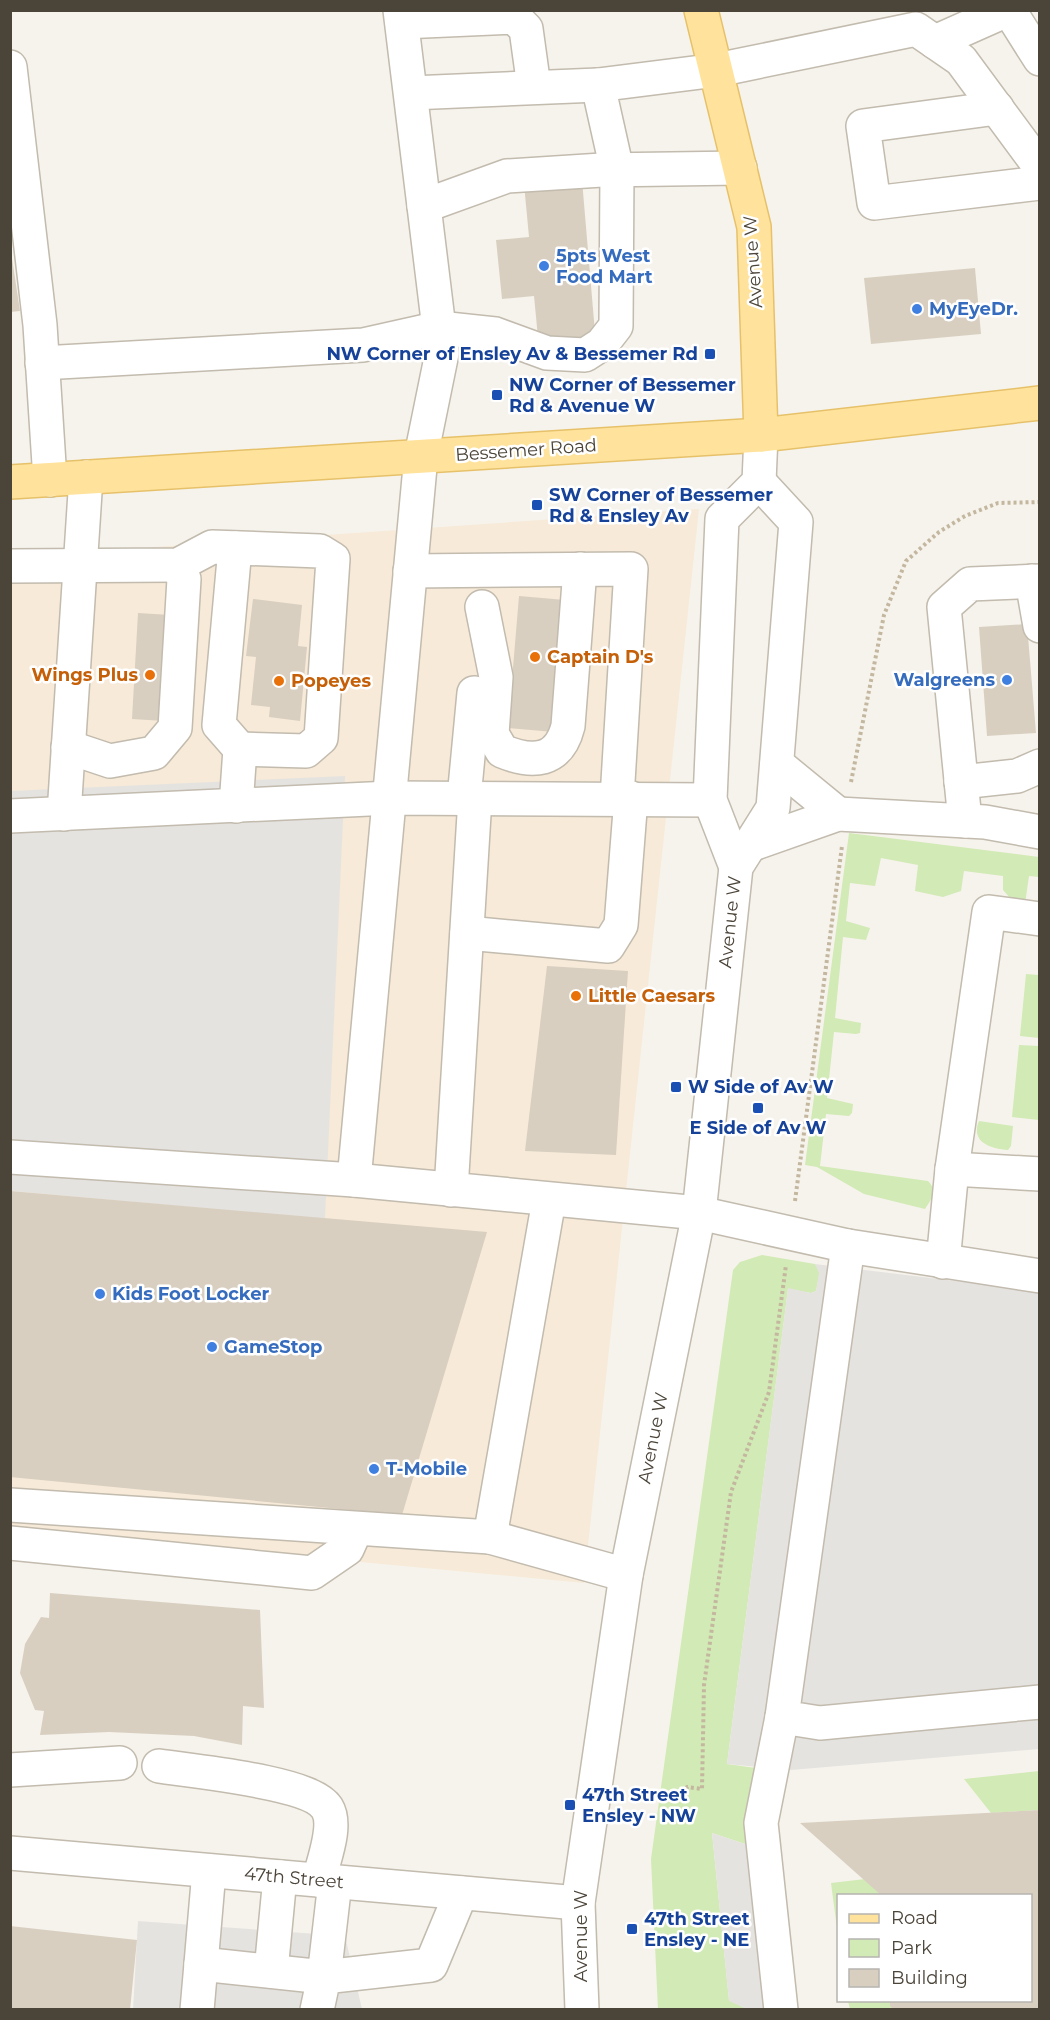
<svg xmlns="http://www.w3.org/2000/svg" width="1050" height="2020" viewBox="0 0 1050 2020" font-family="Montserrat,sans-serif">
  <rect width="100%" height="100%" fill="#f6f3ec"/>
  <polygon fill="#f7ead8" points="699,509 584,1583 11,1529 11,557"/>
  <g fill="#d2eab5">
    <path d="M849 833 1039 857V877L1029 876 1025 904 1011 899 1003 890V876L964 871 961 891 943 897 915 891 918 865 881 858 875 886 850 883 846 921 870 928 866 940 843 937 835 1018 861 1023 860 1033 856 1034 834 1032 827 1098 853 1104 852 1113 849 1116 826 1114 820 1166 928 1181C938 1191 932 1198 925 1209L864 1194 817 1167 805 1165Z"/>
    <polygon points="1026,974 1039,975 1039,1038 1020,1036"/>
    <polygon points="1019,1045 1039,1046 1039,1120 1012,1117"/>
    <path d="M979 1121 1013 1126 1011 1146 1008 1150C991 1149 970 1142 979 1121Z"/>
    <polygon points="762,1255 815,1264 820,1272 816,1291 811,1293 788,1289 727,1764 756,1768 751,1846 712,1833 729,2000 747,2009 658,2010 651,1859 733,1270 740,1262"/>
    <polygon points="1039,1771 1039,1810 991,1813 964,1779"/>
    <polygon points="865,1879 882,1895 838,1896 838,1936 831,1883"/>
    <polygon points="848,2001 890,2001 894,2009 850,2009"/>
  </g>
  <g fill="#e5e3e0">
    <polygon points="345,776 325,1219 11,1191 10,791"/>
    <polygon points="815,1264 1039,1291 1039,1749 791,1770 727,1764 788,1288 811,1293 816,1291 819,1273"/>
    <polygon points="712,1833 751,1846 764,2009 747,2009 729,2001"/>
    <polygon points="138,1921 345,1936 362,2009 133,2010"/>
  </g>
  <g fill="#d8cfc1">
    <polygon points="582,180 596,344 539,348 534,296 502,299 496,240 529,237 524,184"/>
    <polygon points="10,245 20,311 10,312"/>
    <polygon points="975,268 981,334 871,344 864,278"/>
    <polygon points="519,596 565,600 554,732 508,728"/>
    <polygon points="253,599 302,605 298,646 307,647 300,721 269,717 270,707 251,705 256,657 246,656"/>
    <polygon points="138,613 170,615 164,721 132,719"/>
    <polygon points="1027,624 1036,733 987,736 979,627"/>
    <polygon points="547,966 628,971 616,1155 525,1151"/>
    <polygon points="10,1191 487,1232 402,1515 10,1477"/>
    <polygon points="50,1593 260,1610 264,1708 243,1706 242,1745 194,1736 109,1732 40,1735 44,1711 35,1710 20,1673 25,1644 41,1617 49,1618"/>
    <polygon points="1040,1810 1040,2010 894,2010 890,2006 890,2000 1030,2000 1030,1896 882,1896 800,1823"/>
    <polygon points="10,1926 137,1940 130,2010 10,2010"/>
  </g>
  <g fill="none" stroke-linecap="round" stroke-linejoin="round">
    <g stroke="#c2bbae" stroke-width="36">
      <g id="minor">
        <polyline points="1009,10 1040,59"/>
        <polyline points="402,22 514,17 526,29 534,87"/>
        <polyline points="935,42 1007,10"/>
        <polyline points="10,67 40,325 50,480"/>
        <polyline points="411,93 598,85"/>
        <polyline points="997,108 863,126 874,203 1040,183"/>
        <polyline points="424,206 507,176 602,170 740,168"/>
        <polyline points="42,363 363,345 439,328 495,334 547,353 585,355 602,344 616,326 617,170 598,85 717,70 916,29 961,60 1040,167"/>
        <polyline points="235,548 219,725 240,749 236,806"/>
        <polyline points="10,566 178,565 212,547 320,551 333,559 321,738 306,751 240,749"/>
        <polyline points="410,571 631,569 617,798"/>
        <polyline points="1032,581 1040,626"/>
        <path d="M482 607 496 677 492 734 502 751C533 764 559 762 568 726L580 569"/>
        <polyline points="68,747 110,761 154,753 175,728 184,579 178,565"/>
        <polyline points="777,764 838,814"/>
        <polyline points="961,782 1017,776 1040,766"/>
        <polyline points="464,798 474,693"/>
        <polyline points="64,814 86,477"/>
        <polyline points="10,816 390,798 710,800"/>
        <polyline points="965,821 944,607 970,584 1040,581"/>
        <polyline points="750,845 838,814 985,822 1040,832"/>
        <polyline points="736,867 710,800 722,519 759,482 761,435"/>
        <polyline points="467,933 608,946 621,925 631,798"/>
        <polyline points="10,1157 354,1180 699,1213 848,1246 1040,1276"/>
        <polyline points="952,1169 1040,1174"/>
        <polyline points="354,1180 421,456 442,353 400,10"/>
        <polyline points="451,1190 475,798"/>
        <polyline points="549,1200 490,1537 626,1575"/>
        <polyline points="848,1246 782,1717 820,1723 1040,1702"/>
        <polyline points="943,1262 952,1169 989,912 1040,919"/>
        <polyline points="10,1505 490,1537"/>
        <polyline points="10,1543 312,1573 347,1549 356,1529"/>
        <path d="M159 1766C191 1771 311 1782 327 1808 338 1826 323 1861 319 1880"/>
        <polyline points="10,1770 120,1763"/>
        <polyline points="10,1853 578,1903"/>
        <polyline points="209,1871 201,1964 324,1977 335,1882"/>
        <polyline points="271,1971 280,1877"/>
        <polyline points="197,2010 201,1964"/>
        <polyline points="317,2010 324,1977 431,1965 461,1893"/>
        <polyline points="582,2010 578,1903 626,1575 699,1213 736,867 773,808 796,522 759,482"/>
        <polyline points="781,2010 761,1823 782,1717"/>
      </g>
    </g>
    <g stroke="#e6c16a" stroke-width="36">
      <g id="major">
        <polyline points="701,10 754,227 761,435"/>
        <polyline points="10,482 761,435 1040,403"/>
      </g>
    </g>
    <g stroke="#c4b79f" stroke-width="4" stroke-dasharray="3 3" stroke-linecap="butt">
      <polyline points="851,782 884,615 906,561 939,532 965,516 998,503 1040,502"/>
      <polyline points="795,1201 842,846"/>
      <polyline points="685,1801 687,1787 702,1789 704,1685 731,1492 769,1392 786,1265"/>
    </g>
    <use href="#minor" stroke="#fff" stroke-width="33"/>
    <use href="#major" stroke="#ffe39c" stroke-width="33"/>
  </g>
  <g fill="#3f7fe0" stroke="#fff" stroke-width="2">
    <circle cx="544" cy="266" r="6"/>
    <circle cx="917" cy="309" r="6"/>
    <circle cx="1007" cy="680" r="6"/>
    <circle cx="100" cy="1294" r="6"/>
    <circle cx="212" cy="1347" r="6"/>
    <circle cx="374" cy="1469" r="6"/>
  </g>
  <g fill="#1a4fb4" stroke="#fff" stroke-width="2">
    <rect x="704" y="348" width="12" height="12" rx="3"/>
    <rect x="491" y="389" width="12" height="12" rx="3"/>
    <rect x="531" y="499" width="12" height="12" rx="3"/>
    <rect x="670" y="1081" width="12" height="12" rx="3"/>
    <rect x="752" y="1102" width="12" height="12" rx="3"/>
    <rect x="564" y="1799" width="12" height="12" rx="3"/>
    <rect x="626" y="1923" width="12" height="12" rx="3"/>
  </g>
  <g fill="#e8710a" stroke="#fff" stroke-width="2">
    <circle cx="535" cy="657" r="6"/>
    <circle cx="150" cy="675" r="6"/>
    <circle cx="279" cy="681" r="6"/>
    <circle cx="576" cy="996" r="6"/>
  </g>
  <g text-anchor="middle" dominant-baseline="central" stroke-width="5" stroke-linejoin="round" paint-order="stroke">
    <g font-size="18" font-weight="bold" fill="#366cbe" stroke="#fff" text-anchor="start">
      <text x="556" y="256">5pts West<tspan x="556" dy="21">Food Mart</tspan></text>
      <text x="929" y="309">MyEyeDr.</text>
      <text x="995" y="680" text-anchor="end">Walgreens</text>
      <text x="112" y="1294">Kids Foot Locker</text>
      <text x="224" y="1347">GameStop</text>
      <text x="386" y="1469">T-Mobile</text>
    </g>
    <g font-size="18" fill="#4b4439" stroke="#fff">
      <text transform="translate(753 262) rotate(-94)">Avenue W</text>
      <text transform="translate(526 450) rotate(-4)">Bessemer Road</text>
      <text transform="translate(730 922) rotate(-84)">Avenue W</text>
      <text transform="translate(653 1438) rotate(-79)">Avenue W</text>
      <text transform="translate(294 1878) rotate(5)">47th Street</text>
      <text transform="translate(581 1936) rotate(-90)">Avenue W</text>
    </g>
    <g font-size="18" font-weight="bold" fill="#164399" stroke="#fff" text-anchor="start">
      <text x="698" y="354" text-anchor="end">NW Corner of Ensley Av &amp; Bessemer Rd</text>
      <text x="509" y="385">NW Corner of Bessemer<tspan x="509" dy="21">Rd &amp; Avenue W</tspan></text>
      <text x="549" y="495">SW Corner of Bessemer<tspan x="549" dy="21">Rd &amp; Ensley Av</tspan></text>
      <text x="688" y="1087">W Side of Av W</text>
      <text x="758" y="1128" text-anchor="middle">E Side of Av W</text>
      <text x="582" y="1795">47th Street<tspan x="582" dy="21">Ensley - NW</tspan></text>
      <text x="644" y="1919">47th Street<tspan x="644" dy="21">Ensley - NE</tspan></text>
    </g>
    <g font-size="18" font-weight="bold" fill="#c56008" stroke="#fff" text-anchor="start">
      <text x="547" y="657">Captain D's</text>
      <text x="138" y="675" text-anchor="end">Wings Plus</text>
      <text x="291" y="681">Popeyes</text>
      <text x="588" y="996">Little Caesars</text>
    </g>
  </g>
  <rect width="1050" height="2020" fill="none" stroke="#4b4439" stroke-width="24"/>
  <rect x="837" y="1894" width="195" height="108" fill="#ffffff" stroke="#b7b4b0" stroke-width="1.5"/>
  <rect x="849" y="1914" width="30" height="9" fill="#ffe39c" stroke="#b7b4b0" stroke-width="1.5"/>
  <text x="891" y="1924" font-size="18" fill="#4b4439">Road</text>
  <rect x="849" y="1939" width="30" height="18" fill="#d2eab5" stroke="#b7b4b0" stroke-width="1.5"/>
  <text x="891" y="1954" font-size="18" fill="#4b4439">Park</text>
  <rect x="849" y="1969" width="30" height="18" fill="#d8cfc1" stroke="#b7b4b0" stroke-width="1.5"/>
  <text x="891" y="1984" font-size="18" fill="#4b4439">Building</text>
</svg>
